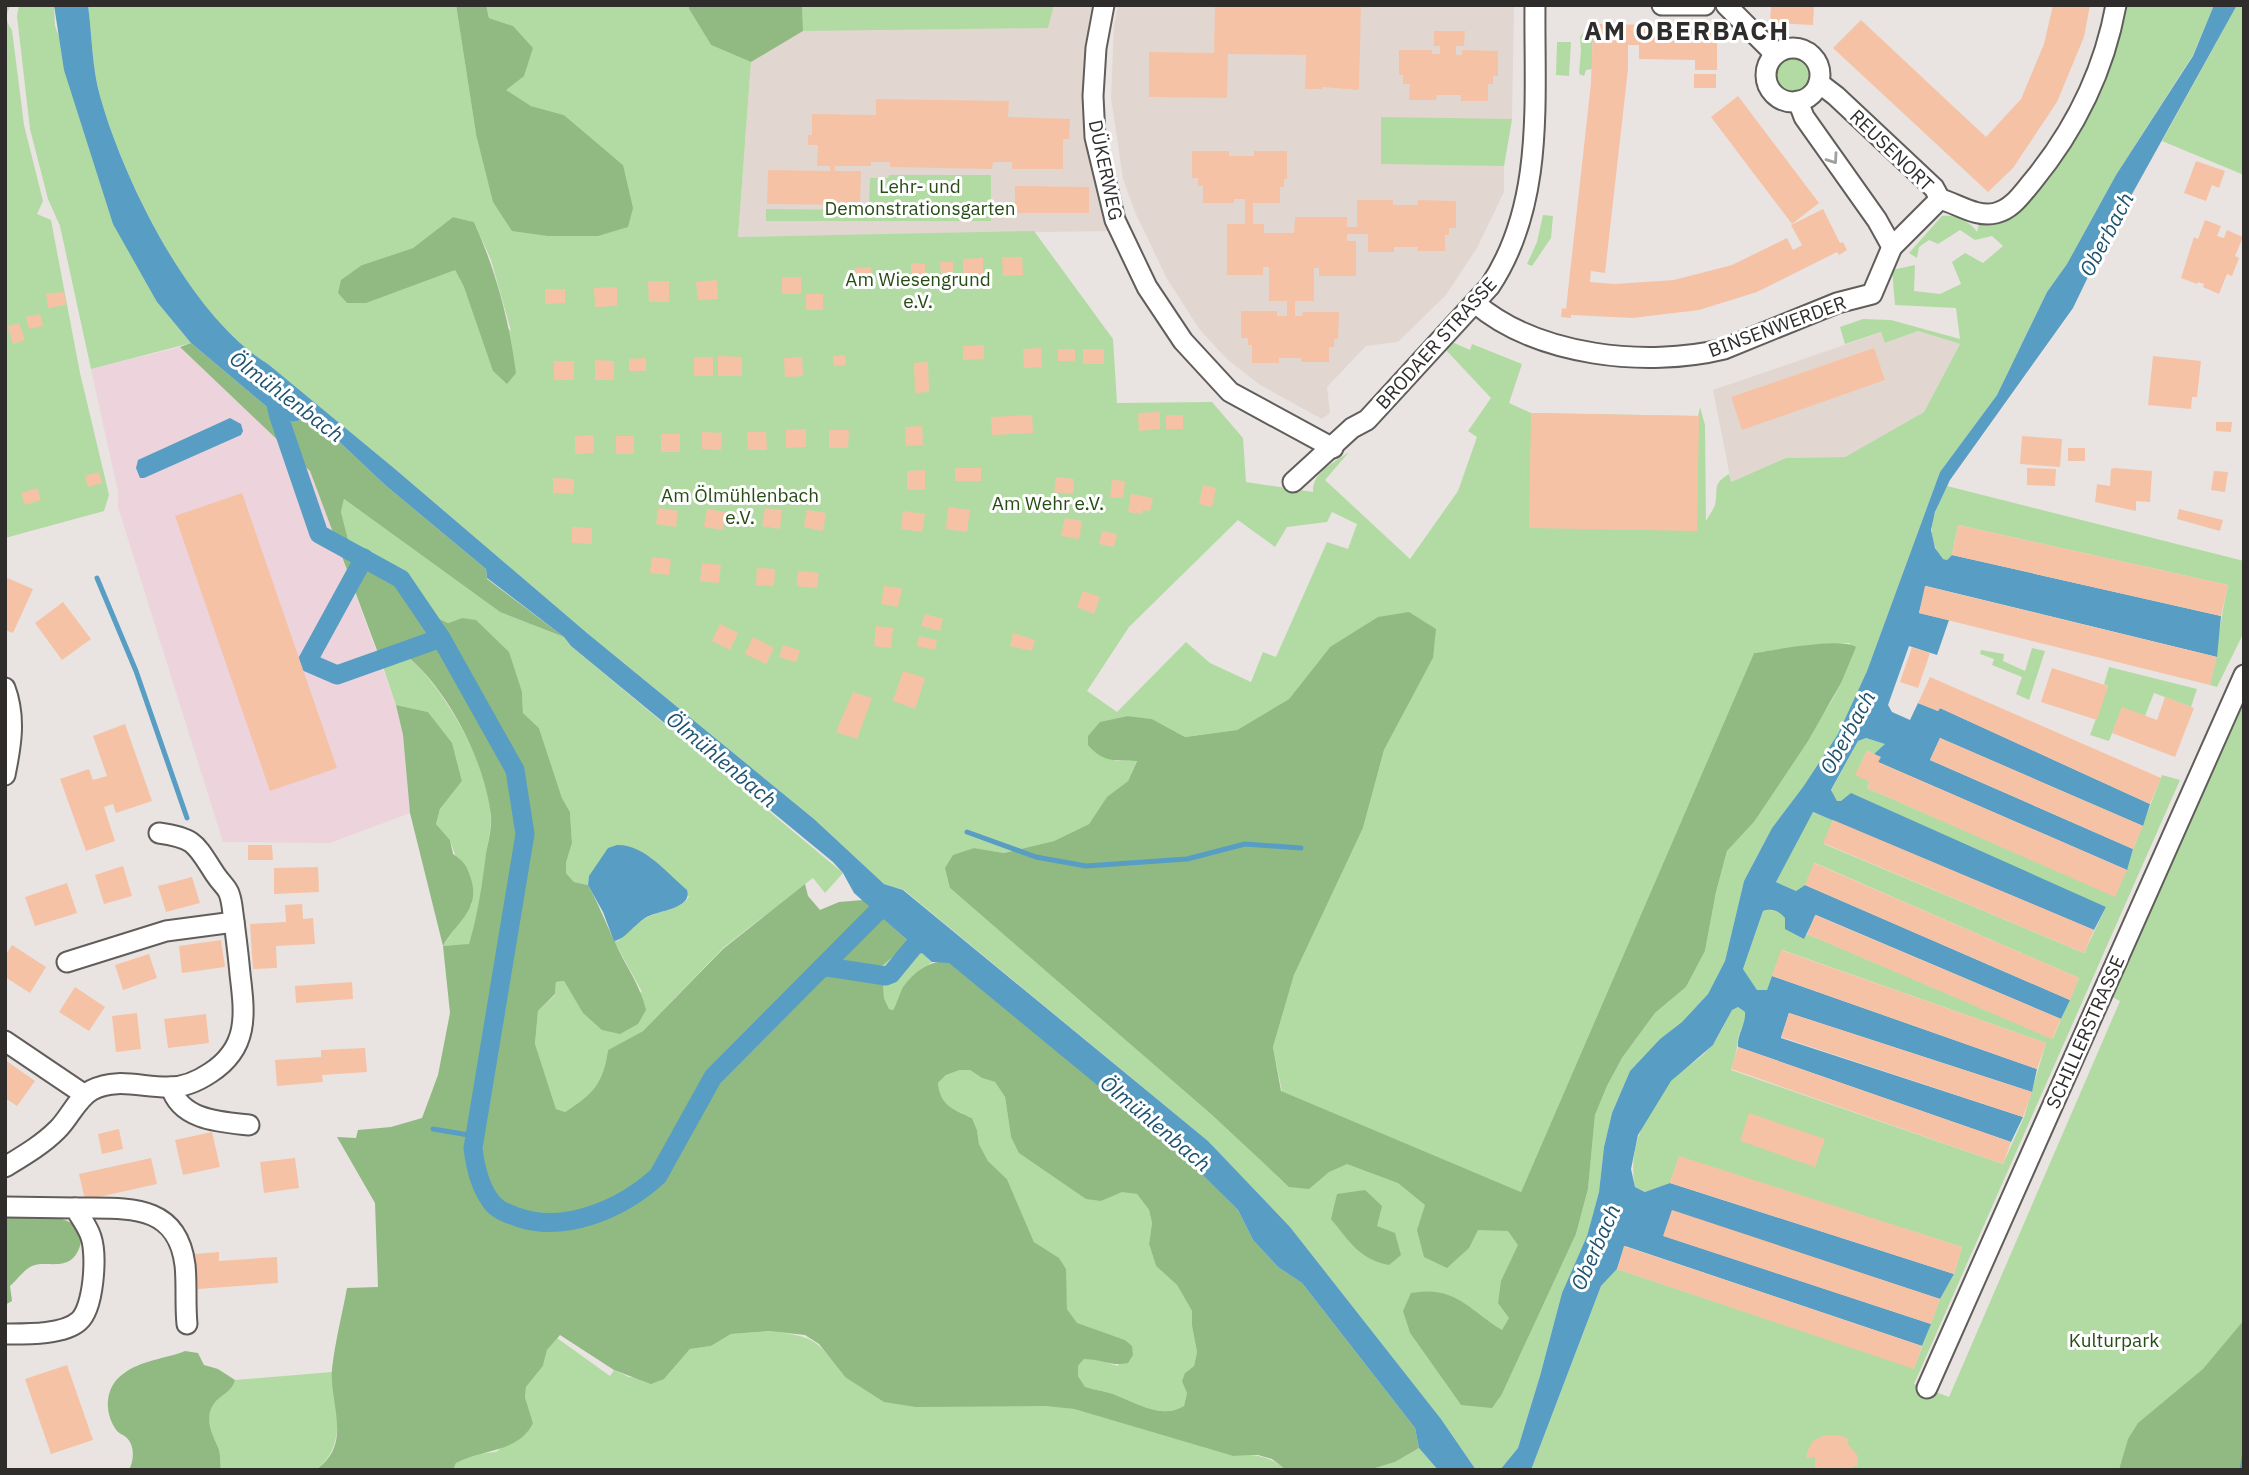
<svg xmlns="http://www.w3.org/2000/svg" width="2249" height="1475" viewBox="0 0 2249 1475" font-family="'IBM Plex Sans',sans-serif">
  <rect width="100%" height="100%" fill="#e9e4e1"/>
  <g fill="#e2d7d0">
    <polygon points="802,5 1092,5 1088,27 1093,172 1112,231 738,237 751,62 802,31"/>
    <polygon points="1118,5 1514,5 1512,119 1504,166 1504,192 1477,248 1446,295 1398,342 1366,346 1327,387 1330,413 1322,419 1260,385 1228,360 1200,330 1167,279 1135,212 1123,179 1111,98 1114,25"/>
    <polygon points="1918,331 1960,344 1924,412 1845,457 1786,458 1731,482 1713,390 1882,332 1886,343"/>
  </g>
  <polygon fill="#ecd3dc" points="180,347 310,471 396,705 403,735 410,813 330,843 223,842 118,507 118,492 91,369"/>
  <g fill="#b2dba3" fill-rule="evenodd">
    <path d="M5 5H11C5 14 5 21 12 30L24 125 43 201 37 214 51 220 80 373 109 495 104 511 5 538Z"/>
    <polygon points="19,5 54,5 55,26 157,302 191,343 91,369 60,226 48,199 30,129 17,16"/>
    <path d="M88 5H456L476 134 548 236H598L623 165 564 115 531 106 505 90 513 26 489 18 486 5H689V9L711 45 751 62 738 237 1034 231 1113 339 1117 403 1212 402 1243 438 1246 482 1313 492C1312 472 1335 462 1349 452L1325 480 1410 559 1458 491 1477 437 1468 431 1491 398 1445 349 1452 342 1470 350 1472 344 1522 364 1509 403 1531 413 1698 416 1700 407 1705 425 1706 521C1709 516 1713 510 1715 505 1719 488 1711 485 1729 474L1731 482 1786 458 1845 457 1924 412 1960 344 1918 331 1885 343 1881 332 1845 344 1840 327 1863 319 1891 320 1960 339 1956 308 1895 305 1892 270 1915 265 1914 291 1940 294 1961 284 1952 262 1965 253 1983 263 2003 246 1992 236 1975 240 1960 230 1938 244 1929 240 1919 247 1917 258 1909 253 1942 216C1955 214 1970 221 1977 232L1981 215 1994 214 2058 150 2116 5H2214L2193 55 2116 175 2067 264 2047 292 1997 395 1940 472 1867 671 1838 734 1803 787 1772 828 1744 881 1725 961 1708 994 1682 1022 1660 1039 1630 1071 1612 1113 1604 1147 1599 1192 1587 1236 1562 1293 1540 1376 1518 1448 1500 1470H1476L1441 1419 1290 1227 1208 1141 904 890 884 884 814 819 587 633 395 469 268 364C191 317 124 182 100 96 92 68 92 35 88 5ZM453 217 474 222 491 260 511 331 464 287 455 270 362 265 413 248ZM1332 512 1357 524 1348 549 1327 542 1276 657 1263 652 1251 682 1210 663 1186 642 1117 712 1087 691 1129 627 1238 520 1275 547 1287 527 1327 522ZM1850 643 1841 683 1831 702 1754 822 1727 851 1716 892 1705 951 1686 987 1655 1013 1622 1058 1607 1086 1595 1115 1588 1189 1576 1234 1502 1394 1461 1405 1410 1333 1406 1320 1492 1389 1567 1126 1522 1208 1267 1089 1280 965 966 874 1289 1187 1212 1115 950 888 973 848 1004 853 1054 841 1089 824 1107 798 1128 781 1137 760 1115 761 1128 716 1152 719 1185 737 1237 730 1289 699 1330 647 1433 658 1384 750 1363 828 1294 975 1273 1047 1282 1092 1521 1192 1754 653 1811 645Z"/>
    <polygon points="802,5 1054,5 1048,28 803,31"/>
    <polygon points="2237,5 2244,5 2244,175 2162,141"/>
    <polygon points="1590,24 1590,30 1593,31 1592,69 1586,70 1584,76 1579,74 1581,51 1580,37"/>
    <polygon points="1557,42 1571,42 1569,76 1556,75"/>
    <circle cx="1793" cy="75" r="20"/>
    <polygon points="1381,117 1512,119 1504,166 1381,164"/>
    <polygon points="889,175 991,175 991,221 766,221 766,209 869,210 870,178 888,178"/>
    <polygon points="1543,215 1553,216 1551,238 1532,266 1527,264 1537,242"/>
    <path d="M1947 486 2244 561V632L2217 687 2210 685C2218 652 2220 618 2228 585L1958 525 1952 555 1947 560 1942 559C1923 531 1934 514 1947 486Z"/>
    <path d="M344 499 500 612 564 637 571 646 843 873 825 893 813 878 723 948 643 1031 608 1050C603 1084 593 1094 565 1112L556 1109 535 1045 538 1011 555 995 556 982 564 981 583 1012 642 992 614 941H618C626 932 634 925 644 919 657 911 684 909 689 896L589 876 588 885 574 882 566 873V863L572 843 570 812 562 798 539 728 523 713 522 692 462 618 448 623 423 612 401 579 351 551 341 512Z"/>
    <polygon points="2032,648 2045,651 2029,700 2016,694 2022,677 1992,665 1994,659 1980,654 1981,650 2004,654 2003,661 2025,671"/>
    <path d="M407 656C445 688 490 768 491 819 491 829 488 840 487 851 483 883 479 913 469 945L443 946 472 904 450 840 436 824 440 809 462 781 452 744 428 712 396 705 381 661Z"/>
    <polygon points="2109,667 2197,689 2191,707 2154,693 2145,716 2122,708 2109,741 2090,735 2108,686 2104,684"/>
    <path d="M2244 693V1470H1531L1601 1286 1617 1269 1914 1368 1940 1299 1954 1274 1962 1247 1679 1157 1670 1183 1646 1192 1635 1187C1627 1149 1647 1107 1673 1079 1685 1067 1704 1057 1714 1043 1721 1033 1726 1020 1732 1009L1738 1007 1745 1012C1746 1023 1739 1030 1738 1040 1737 1051 1734 1060 1731 1070L2003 1164 2024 1117 2046 1043 1782 950 1767 990H1757L1743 969 1763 911C1781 905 1794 927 1804 939L1807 934 2053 1038 2079 978 1815 863 1805 885 1796 891 1776 882 1812 812 1833 820 1824 844 2084 953 2106 907 1837 801 1831 791 1858 741 1866 738 1886 744 1874 754 1867 751 1856 774 1870 782 1867 788 2115 896 2162 775 2180 780 1914 1384 1949 1397 2120 1001 2106 994Z"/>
    <polygon points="908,941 932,962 910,979 895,1006 893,1010 889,1009 884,998 882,966 906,946"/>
    <path d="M960 1070H970L982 1078 995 1082 1005 1097 1011 1137 1101 1201 1122 1191 1137 1194 1149 1210 1152 1223 1149 1244 1156 1266 1177 1285 1192 1311V1326L1197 1352 1194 1366 1185 1373 1187 1393 1184 1406C1161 1420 1135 1402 1113 1394 1104 1391 1094 1390 1085 1388L1078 1376V1366L1084 1359H1095L1118 1366 1125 1340 1077 1324 1067 1309 1065 1269 1058 1258 1034 1242 1007 1179 988 1161 979 1144 977 1130 972 1118 947 1106 939 1095 938 1083 946 1075Z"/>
    <path d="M769 1331C818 1337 815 1339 845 1377L1074 1409 1233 1456C1257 1455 1266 1454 1286 1470H453L456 1463 469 1455 496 1452 533 1423 525 1397 526 1387 543 1366 547 1350 557 1338 610 1376 614 1370 629 1377 664 1379 690 1349 711 1346 731 1334Z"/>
    <path d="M332 1372C336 1404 348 1448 315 1470H221C220 1463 221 1454 218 1447 213 1435 204 1419 212 1405 219 1395 232 1393 235 1380Z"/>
    <polygon points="1419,1448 1438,1470 1369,1470 1395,1462"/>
  </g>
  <g fill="#91ba82" fill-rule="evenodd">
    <polygon points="456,5 486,5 489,18 513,26 533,48 524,76 506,90 531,106 564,115 623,165 633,208 628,227 598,236 548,236 512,231 493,202 476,134"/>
    <polygon points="689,5 802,5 803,31 751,62 711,45 689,9"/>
    <path d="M453 217 474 222C496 271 509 320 516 373L507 384 493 371 464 287 455 270 366 303H347L338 293 341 280 362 265 413 248Z"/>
    <path d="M191 343 279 417 293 422 313 417 385 485 486 569 487 579 564 637 500 612 344 499 341 512 351 551 401 579 424 612 448 623 462 618 476 620 509 652 522 692 523 713 539 728 562 798 570 812 572 843 566 863V873L574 882 588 885C598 903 605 921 614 940 624 964 640 984 646 1010L638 1024 620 1034 602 1030 583 1013 564 981 556 982 555 994 538 1011 535 1044 556 1109 565 1112C593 1094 603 1084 608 1050L643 1031 723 949 805 884 808 896 820 910 839 902 863 900 908 941 906 946 882 966 884 998 889 1009 893 1010C897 1003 899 996 902 989 911 974 931 958 949 962L1188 1159 1238 1210 1253 1240 1278 1267 1302 1283 1415 1428 1419 1448 1395 1462 1369 1470H1286L1272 1459 1258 1455 1233 1456 1074 1409 1046 1406 916 1407 884 1402 845 1377 819 1344 805 1335 769 1331 731 1334 711 1346 690 1349 664 1379 651 1384 614 1370 560 1335 547 1350 543 1366 526 1387 525 1397 533 1423C519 1453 481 1449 456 1463L453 1470H315C354 1445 329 1403 332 1369 335 1342 342 1315 347 1288L378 1287 375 1203 337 1137 356 1138 358 1130 391 1127 422 1118 438 1075 450 1013 443 946 410 813 403 735 396 705 428 712 452 743 462 781 440 809 436 824 450 840 453 854C463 861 466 864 470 876 482 909 458 920 443 946L469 944C478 914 482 885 486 854 488 842 492 828 491 816 485 762 449 691 407 656L381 661 310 471 180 347ZM960 1070H970L982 1078 995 1082 1005 1097 1011 1137 1019 1153 1086 1199 1101 1201 1122 1192 1137 1194 1149 1210 1152 1223 1149 1244 1156 1266 1177 1285 1192 1311V1326L1197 1352 1194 1366 1185 1373 1182 1381 1187 1393 1184 1406C1161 1420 1135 1402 1113 1394 1104 1391 1094 1390 1085 1387L1078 1376V1366L1084 1359C1100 1359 1113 1367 1128 1363L1133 1355 1132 1346 1125 1340 1077 1323 1067 1309 1066 1269 1059 1258 1034 1242 1007 1179 988 1161 979 1144 977 1130 972 1118C953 1109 940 1106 938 1083L946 1075Z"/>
    <path d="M1409 612 1436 629 1433 658 1384 750 1363 828 1294 975 1273 1047 1281 1091 1521 1192 1754 653C1776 650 1839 637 1856 647L1841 683 1808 741 1754 822 1727 851 1716 892 1705 951 1686 987 1655 1013 1622 1058 1607 1086 1595 1115 1588 1189 1576 1234 1502 1394 1492 1408 1461 1405 1410 1333 1403 1311 1411 1293C1455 1285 1468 1309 1502 1330L1509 1318 1498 1303 1501 1281 1518 1245 1508 1231 1478 1230 1469 1248 1447 1268 1424 1257 1417 1230 1425 1205 1398 1183 1347 1164 1329 1172 1309 1189 1289 1187 1212 1115 950 888 945 868 953 855 974 848 1004 853 1054 841 1089 824 1107 797 1128 781 1137 761C1116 760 1103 763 1088 745V736L1100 722 1128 716 1152 719 1185 737 1237 730 1289 699 1330 647 1378 617Z"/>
    <path d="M1365 1190 1382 1206 1377 1226 1395 1233 1401 1255 1389 1265C1359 1259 1350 1242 1331 1219L1337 1194Z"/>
    <path d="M5 1215C25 1215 81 1210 81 1240 81 1246 77 1255 72 1259 60 1269 42 1260 30 1267 23 1271 16 1281 10 1286L12 1301 5 1305Z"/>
    <polygon points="2244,1320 2244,1470 2119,1470 2128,1439 2138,1423 2203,1369"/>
    <path d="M185 1351 198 1353 204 1365 218 1369 235 1380C232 1393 219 1395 213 1405 204 1419 213 1435 218 1447 221 1454 220 1463 221 1470H129C134 1461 135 1446 127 1438 123 1434 118 1434 115 1428 104 1411 105 1387 123 1374 141 1360 165 1359 185 1351Z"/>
  </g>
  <g fill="#589dc3">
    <path d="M54 5H88C92 35 92 68 100 96 124 182 191 317 268 364L395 469 587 633 814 819 884 884 903 890 1208 1141 1290 1227 1441 1419 1476 1470H1438L1419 1448 1415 1428 1302 1283 1278 1267 1253 1240 1238 1210 1187 1159 949 963 932 962 854 893 843 873 833 862 571 646 564 637 487 578 486 569 385 485 313 417 293 422 279 417 191 343 157 302 113 224 64 70Z"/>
    <path d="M2214 5H2237L2101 250 2073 308 1950 480 1935 512 1931 530 1935 548 1943 559 1947 560 1952 555 2221 616 2217 657 1926 586 1919 613 1949 620 1937 655 1909 646 1888 705 1892 712 1910 720 1918 703 1938 711 1940 708 2150 804 2143 826 1940 738 1930 760 2133 849 2127 870 1878 762 1880 757 1874 754 1885 744 1866 738 1858 741 1831 790 1837 801H1841L1851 793 2106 907 2094 930 1813 812 1776 882 1796 891 1805 885 2070 1000 2061 1019 1816 915 1804 939 1785 929V918C1779 911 1772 908 1763 911L1743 969 1757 990H1767L1772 976 2037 1069 2032 1092 1789 1013 1781 1038 2023 1117 2011 1142 1738 1047C1737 1034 1746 1024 1745 1012L1738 1007 1732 1010 1713 1045 1671 1081 1638 1135 1631 1169 1635 1187 1645 1192 1670 1183 1954 1274 1940 1299 1672 1211 1664 1236 1931 1324 1922 1346 1625 1246 1617 1269 1601 1286 1531 1470H1500L1518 1448 1540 1376 1562 1293 1587 1236 1599 1192 1604 1147 1612 1113 1630 1071 1660 1039 1682 1022 1708 994 1725 961 1744 881 1772 828 1803 787 1838 734 1867 671 1940 472 1997 395 2047 292 2067 264 2116 175 2193 56Z"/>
    <polygon points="230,418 241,424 243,431 241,435 144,478 140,478 136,468 138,460"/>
    <path d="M617 845C644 844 667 873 687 890 693 909 658 910 645 918 634 925 624 940 614 941L603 912 588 885 589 876 608 848Z"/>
  </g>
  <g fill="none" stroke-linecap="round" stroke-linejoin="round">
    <g stroke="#589dc3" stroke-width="5">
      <polyline points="97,578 136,671 187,818"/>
      <polyline points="967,832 1036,857 1086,866 1187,859 1245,844 1301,848"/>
      <polyline points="433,1129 475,1136"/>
      <polyline points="2242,1470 2244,1458"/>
    </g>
    <g stroke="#589dc3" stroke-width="19">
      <path d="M273 392 279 417 319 534 401 579 441 638 515 770 525 834 473 1148C475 1165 480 1186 490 1200 496 1210 507 1213 517 1217 564 1234 622 1209 658 1176L713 1077 877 912 894 905"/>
      <polyline points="364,558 307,662 337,675 441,638"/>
      <polyline points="821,969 827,967 886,976 891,974 914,946 933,938"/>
    </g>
  </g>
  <g fill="#f6c2a5">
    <polygon points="1215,5 1361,5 1359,90 1322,87 1322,89 1305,89 1306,55 1228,54 1227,98 1149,97 1149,52 1214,53"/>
    <polygon points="1771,5 1814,5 1813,25 1770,23"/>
    <polygon points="2053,5 2090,5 2084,37 2057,102 2013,168 1988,192 1833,48 1861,20 1986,137 2021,99 2044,44"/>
    <polygon points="1593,21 1599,21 1599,24 1711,26 1711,22 1718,22 1721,25 1721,32 1717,32 1717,70 1695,70 1695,60 1639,59 1639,45 1628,45 1628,69 1605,273 1591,271 1590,282 1614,284 1674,280 1732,265 1787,238 1793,250 1802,245 1791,225 1823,209 1840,243 1843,242 1847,250 1839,255 1837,252 1757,292 1699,310 1633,318 1571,315 1571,318 1561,317 1562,308 1566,309 1591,83 1593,31 1589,31 1590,24"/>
    <polygon points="1434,31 1465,31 1464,46 1456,46 1456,55 1462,55 1462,50 1498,51 1498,76 1493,76 1493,84 1488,84 1488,101 1461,101 1461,95 1437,95 1436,100 1409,100 1410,84 1403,84 1403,75 1399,75 1399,50 1432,50 1432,54 1440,54 1440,46 1434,46"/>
    <rect x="1694" y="74" width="22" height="14"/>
    <polygon points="1738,96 1819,203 1792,224 1711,117"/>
    <polygon points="876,99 1009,101 1008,117 1070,119 1069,139 1063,139 1063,169 1012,169 1012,162 993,162 992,169 890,167 890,162 871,162 871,166 835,166 835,171 861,171 860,205 767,204 768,170 830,171 830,166 817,166 818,145 808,145 808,135 812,135 812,114 876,115"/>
    <polygon points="1192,151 1229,151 1229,156 1254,156 1254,151 1287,151 1287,179 1284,179 1284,187 1280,187 1280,203 1253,203 1253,224 1264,224 1264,233 1294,233 1295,217 1347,217 1347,227 1357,227 1357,200 1393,200 1393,205 1418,205 1418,200 1456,201 1456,228 1449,228 1449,235 1445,235 1445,251 1417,251 1418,247 1394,247 1394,252 1368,252 1368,234 1347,234 1347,241 1356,241 1356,276 1319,276 1319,268 1314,268 1314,301 1295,301 1295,316 1302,316 1303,312 1339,312 1338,339 1334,339 1334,347 1329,347 1329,362 1301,362 1301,358 1279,358 1279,363 1252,363 1252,345 1248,345 1248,338 1241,338 1241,311 1277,311 1277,316 1287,316 1287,301 1269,301 1269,267 1263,267 1263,275 1227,275 1227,224 1245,224 1245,199 1234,199 1234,203 1203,203 1203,186 1198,186 1198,178 1192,178"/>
    <polygon points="2196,161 2225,171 2219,188 2212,185 2206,201 2184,193"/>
    <polygon points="1015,186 1089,187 1089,213 1015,213"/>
    <polygon points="2205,220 2221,226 2217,236 2224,238 2227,230 2243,237 2235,256 2239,258 2232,276 2227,274 2219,294 2203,287 2204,284 2198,282 2197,284 2181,278 2194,237 2198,239"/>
    <polygon points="1002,257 1022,257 1023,275 1003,276"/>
    <polygon points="983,258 983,277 963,278 963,259"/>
    <polygon points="940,262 953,262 953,273 941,274"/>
    <polygon points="911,263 925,264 925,275 911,275"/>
    <polygon points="871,267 872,279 855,279 855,268"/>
    <rect x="782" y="277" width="19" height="17"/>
    <polygon points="717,280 718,299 698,300 696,282"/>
    <polygon points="648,281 669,281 669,302 649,302"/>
    <polygon points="617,287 617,306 595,307 594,288"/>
    <polygon points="545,289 565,289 565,303 545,304"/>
    <polygon points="64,292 66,305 48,308 46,294"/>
    <rect x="806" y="294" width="17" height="16"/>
    <polygon points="40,314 43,326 29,329 26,317"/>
    <polygon points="19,323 25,340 13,344 8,326"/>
    <polygon points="984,345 984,359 963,360 963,346"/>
    <polygon points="1041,348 1042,367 1024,368 1023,349"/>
    <polygon points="1874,348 1885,380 1742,430 1731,397"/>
    <rect x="1058" y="349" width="17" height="12"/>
    <rect x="1083" y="349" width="21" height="15"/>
    <polygon points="845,355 846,365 834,366 833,356"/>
    <polygon points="718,356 742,357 742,376 718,376"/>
    <polygon points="2153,356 2201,361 2197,397 2192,397 2191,409 2148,405"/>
    <rect x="694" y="357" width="19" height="19"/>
    <polygon points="802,357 803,376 785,377 784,358"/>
    <polygon points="646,358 646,371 629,371 629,359"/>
    <polygon points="595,360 614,361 614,380 595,380"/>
    <rect x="554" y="361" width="20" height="19"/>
    <polygon points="928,362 929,392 915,393 914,363"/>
    <polygon points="1160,412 1160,429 1139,431 1138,413"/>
    <polygon points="1531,413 1699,416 1697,531 1529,528"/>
    <polygon points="1032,415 1033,433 992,435 991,417"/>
    <rect x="1166" y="415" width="17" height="14"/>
    <polygon points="2216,422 2232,422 2231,432 2216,431"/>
    <polygon points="922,426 923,445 906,446 905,427"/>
    <polygon points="806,429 806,447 786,448 786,430"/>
    <polygon points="829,430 849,430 848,448 829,448"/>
    <polygon points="702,432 722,433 721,450 702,449"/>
    <polygon points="747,432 766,432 767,450 748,450"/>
    <rect x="661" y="434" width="19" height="18"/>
    <polygon points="593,435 594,453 575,454 575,436"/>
    <rect x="616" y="436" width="18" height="18"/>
    <polygon points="2022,436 2062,439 2060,467 2020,464"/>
    <rect x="2068" y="448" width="17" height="13"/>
    <rect x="955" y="468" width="26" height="13"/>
    <polygon points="2027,468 2056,469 2055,486 2027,485"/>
    <polygon points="2115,468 2152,471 2150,502 2136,501 2136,511 2095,502 2097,484 2110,486 2111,469"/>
    <polygon points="925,470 925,490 907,490 907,471"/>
    <polygon points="2214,471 2228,472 2225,492 2211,490"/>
    <polygon points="99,472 102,483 88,487 85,476"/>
    <polygon points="1056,477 1074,479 1073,494 1054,492"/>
    <polygon points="553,478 574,479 573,494 553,493"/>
    <polygon points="1112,480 1125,481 1123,498 1110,497"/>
    <polygon points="1203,485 1216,488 1212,507 1199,504"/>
    <polygon points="37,488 41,500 25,505 21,493"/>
    <polygon points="242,493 337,768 270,791 175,516"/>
    <polygon points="1131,494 1153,498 1150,511 1143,510 1142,514 1128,512"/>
    <polygon points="948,507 970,510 967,532 946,529"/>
    <polygon points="658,508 678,511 676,527 656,524"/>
    <polygon points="765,508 782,510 780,529 762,526"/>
    <polygon points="707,509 725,512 723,530 704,527"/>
    <polygon points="2179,509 2223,520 2220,531 2177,519"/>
    <polygon points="807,510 826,513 823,531 804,527"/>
    <polygon points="903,511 925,514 922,532 901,529"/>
    <polygon points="1065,518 1082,521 1079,539 1061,536"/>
    <polygon points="1958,525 2228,585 2221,616 1952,555"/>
    <polygon points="572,527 592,528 592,544 572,543"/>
    <polygon points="1102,531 1117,534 1114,547 1099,544"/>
    <polygon points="652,557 671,559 669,575 650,573"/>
    <polygon points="702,563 721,565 719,583 700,581"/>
    <polygon points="757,568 775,569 774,586 756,585"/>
    <polygon points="798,571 819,573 817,588 797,586"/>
    <polygon points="5,577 33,589 13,633 5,630"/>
    <polygon points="884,586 902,588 898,607 881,604"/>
    <polygon points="1925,586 2217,657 2210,685 1919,613"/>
    <polygon points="1083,591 1100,597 1094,614 1077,607"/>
    <polygon points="63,602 91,639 62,660 35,623"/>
    <polygon points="925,614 943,619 940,631 921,626"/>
    <polygon points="720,624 738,633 730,650 712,641"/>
    <polygon points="876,626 893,628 891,648 874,646"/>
    <polygon points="1013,633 1035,640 1032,651 1010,646"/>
    <polygon points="919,636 937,640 935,650 917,646"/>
    <polygon points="753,637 774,648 766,664 745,654"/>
    <polygon points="783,645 800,650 796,662 779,657"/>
    <polygon points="1912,647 1930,653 1918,688 1900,682"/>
    <polygon points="2052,668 2108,686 2097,720 2041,702"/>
    <polygon points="903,671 925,678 915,709 893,701"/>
    <polygon points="1930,677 2161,778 2150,804 1940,708 1938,711 1918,703"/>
    <polygon points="853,692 872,698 857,739 836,732"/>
    <polygon points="2165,697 2194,708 2175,757 2112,733 2122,707 2157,720"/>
    <polygon points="125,724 152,801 116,813 113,804 104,807 115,841 86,851 60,779 89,769 93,780 107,776 93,736"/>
    <polygon points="1940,738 2143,826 2133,849 1930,760"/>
    <polygon points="1867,751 1881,757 1878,762 2127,870 2115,897 1867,788 1870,782 1855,775"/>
    <polygon points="1833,820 2094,930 2084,953 1823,843"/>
    <polygon points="248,845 272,845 273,860 248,860"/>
    <polygon points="1814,863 2079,978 2070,1000 1805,885"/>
    <polygon points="123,866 132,896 104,904 95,875"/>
    <polygon points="318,867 319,892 274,894 274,868"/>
    <polygon points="192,877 200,903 166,912 158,886"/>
    <polygon points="67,883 77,913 35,926 25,897"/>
    <polygon points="302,904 303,919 313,918 315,944 276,946 277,968 253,969 250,924 286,922 285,905"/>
    <polygon points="1815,915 2061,1019 2052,1039 1807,934"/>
    <polygon points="221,940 225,967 182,973 179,946"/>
    <polygon points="12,945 46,967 30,993 5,977 5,956"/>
    <polygon points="1781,950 2046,1043 2037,1069 1772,976"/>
    <polygon points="149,954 157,978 123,990 115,965"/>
    <polygon points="352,982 353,999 296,1003 295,986"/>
    <polygon points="75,987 105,1007 89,1031 59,1012"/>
    <polygon points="137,1013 141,1049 116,1052 112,1016"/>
    <polygon points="1789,1013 2032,1092 2023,1117 1781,1037"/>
    <polygon points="206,1014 209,1043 168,1048 164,1019"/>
    <polygon points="1738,1047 2011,1142 2003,1164 1731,1069"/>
    <polygon points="365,1048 367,1072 322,1075 323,1082 277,1086 275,1060 321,1057 321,1050"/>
    <polygon points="5,1060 35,1081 17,1106 5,1098"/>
    <polygon points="1749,1113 1825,1139 1815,1167 1740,1141"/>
    <polygon points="119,1129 123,1149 102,1154 98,1134"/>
    <polygon points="212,1132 220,1167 183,1175 175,1140"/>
    <polygon points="1679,1156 1962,1247 1954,1274 1670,1183"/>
    <polygon points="151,1158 157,1184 85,1200 79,1174"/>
    <polygon points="295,1158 299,1188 264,1193 260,1162"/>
    <polygon points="1672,1210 1940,1299 1931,1324 1663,1236"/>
    <polygon points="1624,1246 1922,1346 1914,1369 1617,1269"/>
    <polygon points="219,1252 219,1261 277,1257 278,1283 198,1289 195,1254"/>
    <polygon points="67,1365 93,1440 51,1454 25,1379"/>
    <polygon points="1825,1435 1838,1435 1849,1439 1847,1443 1857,1455 1858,1466 1854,1466 1853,1470 1815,1470 1815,1457 1806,1458 1808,1450 1813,1441"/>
  </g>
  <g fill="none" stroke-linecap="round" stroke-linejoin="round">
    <g stroke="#615d5a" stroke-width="23">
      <g id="minor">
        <polyline points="1104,5 1096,48 1093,96 1095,137 1115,220 1147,287 1183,341 1230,392 1333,448"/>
        <polyline points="1662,5 1705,5"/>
        <polyline points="1726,5 1775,54"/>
        <circle cx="1793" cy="75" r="27"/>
        <polyline points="1819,83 1836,96 1934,188 1940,199"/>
        <polyline points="1798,101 1804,117 1877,220 1892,247"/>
        <path d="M1940 199C1958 204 1977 218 1996 213 2012 209 2021 195 2032 182 2074 131 2104 71 2116 5"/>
        <path d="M1475 303C1537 356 1646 368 1724 349L1837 303 1872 294 1892 247 1940 199"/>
        <path d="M1293 482 1352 428 1367 420 1490 286C1545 203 1534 100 1535 5"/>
        <path d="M5 688C16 717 11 746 5 775"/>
        <polyline points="67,962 166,931 234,922"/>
        <polyline points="5,1041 85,1095"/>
        <path d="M171 1087C180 1120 220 1122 249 1125"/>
        <path d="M5 1167C23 1156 42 1145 57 1130 69 1119 77 1098 92 1090 117 1077 144 1088 170 1087 185 1087 198 1081 210 1073 249 1048 245 1015 240 974 238 951 235 929 232 906 229 886 225 889 215 874 196 845 196 838 159 833"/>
        <path d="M5 1207 75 1208C80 1217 88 1227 91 1237 97 1255 94 1308 79 1321 64 1335 25 1334 5 1334"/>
        <path d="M75 1208C124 1209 177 1201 185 1265 187 1284 185 1304 187 1324"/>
        <polyline points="1927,1388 2244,675"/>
      </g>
    </g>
    <use href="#minor" stroke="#fff" stroke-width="19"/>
  </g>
  <defs><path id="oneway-chevron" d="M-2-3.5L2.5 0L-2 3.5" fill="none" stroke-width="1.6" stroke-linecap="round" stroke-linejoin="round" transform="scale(1.75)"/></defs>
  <use stroke="#a1a0a0" href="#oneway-chevron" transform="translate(1833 159) rotate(55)"/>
  <g text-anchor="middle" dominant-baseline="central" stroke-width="6" stroke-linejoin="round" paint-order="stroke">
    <g font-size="19" fill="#2f2d2c" stroke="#fff">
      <text transform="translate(1892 150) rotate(44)">REUSENORT</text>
      <text transform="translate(1106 170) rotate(78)">DÜKERWEG</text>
      <text transform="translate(1777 326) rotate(-20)">BINSENWERDER</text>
      <text transform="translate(1436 343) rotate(-48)">BRODAER STRASSE</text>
      <text transform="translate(2085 1032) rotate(-66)">SCHILLERSTRASSE</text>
    </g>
    <g font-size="19" fill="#274d15" stroke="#fff">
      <text x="920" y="186">Lehr- und<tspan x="920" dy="22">Demonstrationsgarten</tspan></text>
      <text x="918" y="279">Am Wiesengrund<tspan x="918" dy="22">e.V.</tspan></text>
      <text x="740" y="495">Am Ölmühlenbach<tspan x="740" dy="22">e.V.</tspan></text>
      <text x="1048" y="503">Am Wehr e.V.</text>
      <text x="2114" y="1340">Kulturpark</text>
    </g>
    <g font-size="21" font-style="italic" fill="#1d526e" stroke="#fff">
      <text transform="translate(2106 234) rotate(-62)">Oberbach</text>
      <text transform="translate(287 396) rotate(37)">Ölmühlenbach</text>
      <text transform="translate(1847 732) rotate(-61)">Oberbach</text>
      <text transform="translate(722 759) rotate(40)">Ölmühlenbach</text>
      <text transform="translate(1156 1123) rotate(40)">Ölmühlenbach</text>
      <text transform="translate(1595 1247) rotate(-66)">Oberbach</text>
    </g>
    <g font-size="26" font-weight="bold" letter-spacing="2" fill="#2f2d2c" stroke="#fff">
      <text x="1687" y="30">AM OBERBACH</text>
    </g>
  </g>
  <rect width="2249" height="1475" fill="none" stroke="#2f2d2c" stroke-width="14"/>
</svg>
